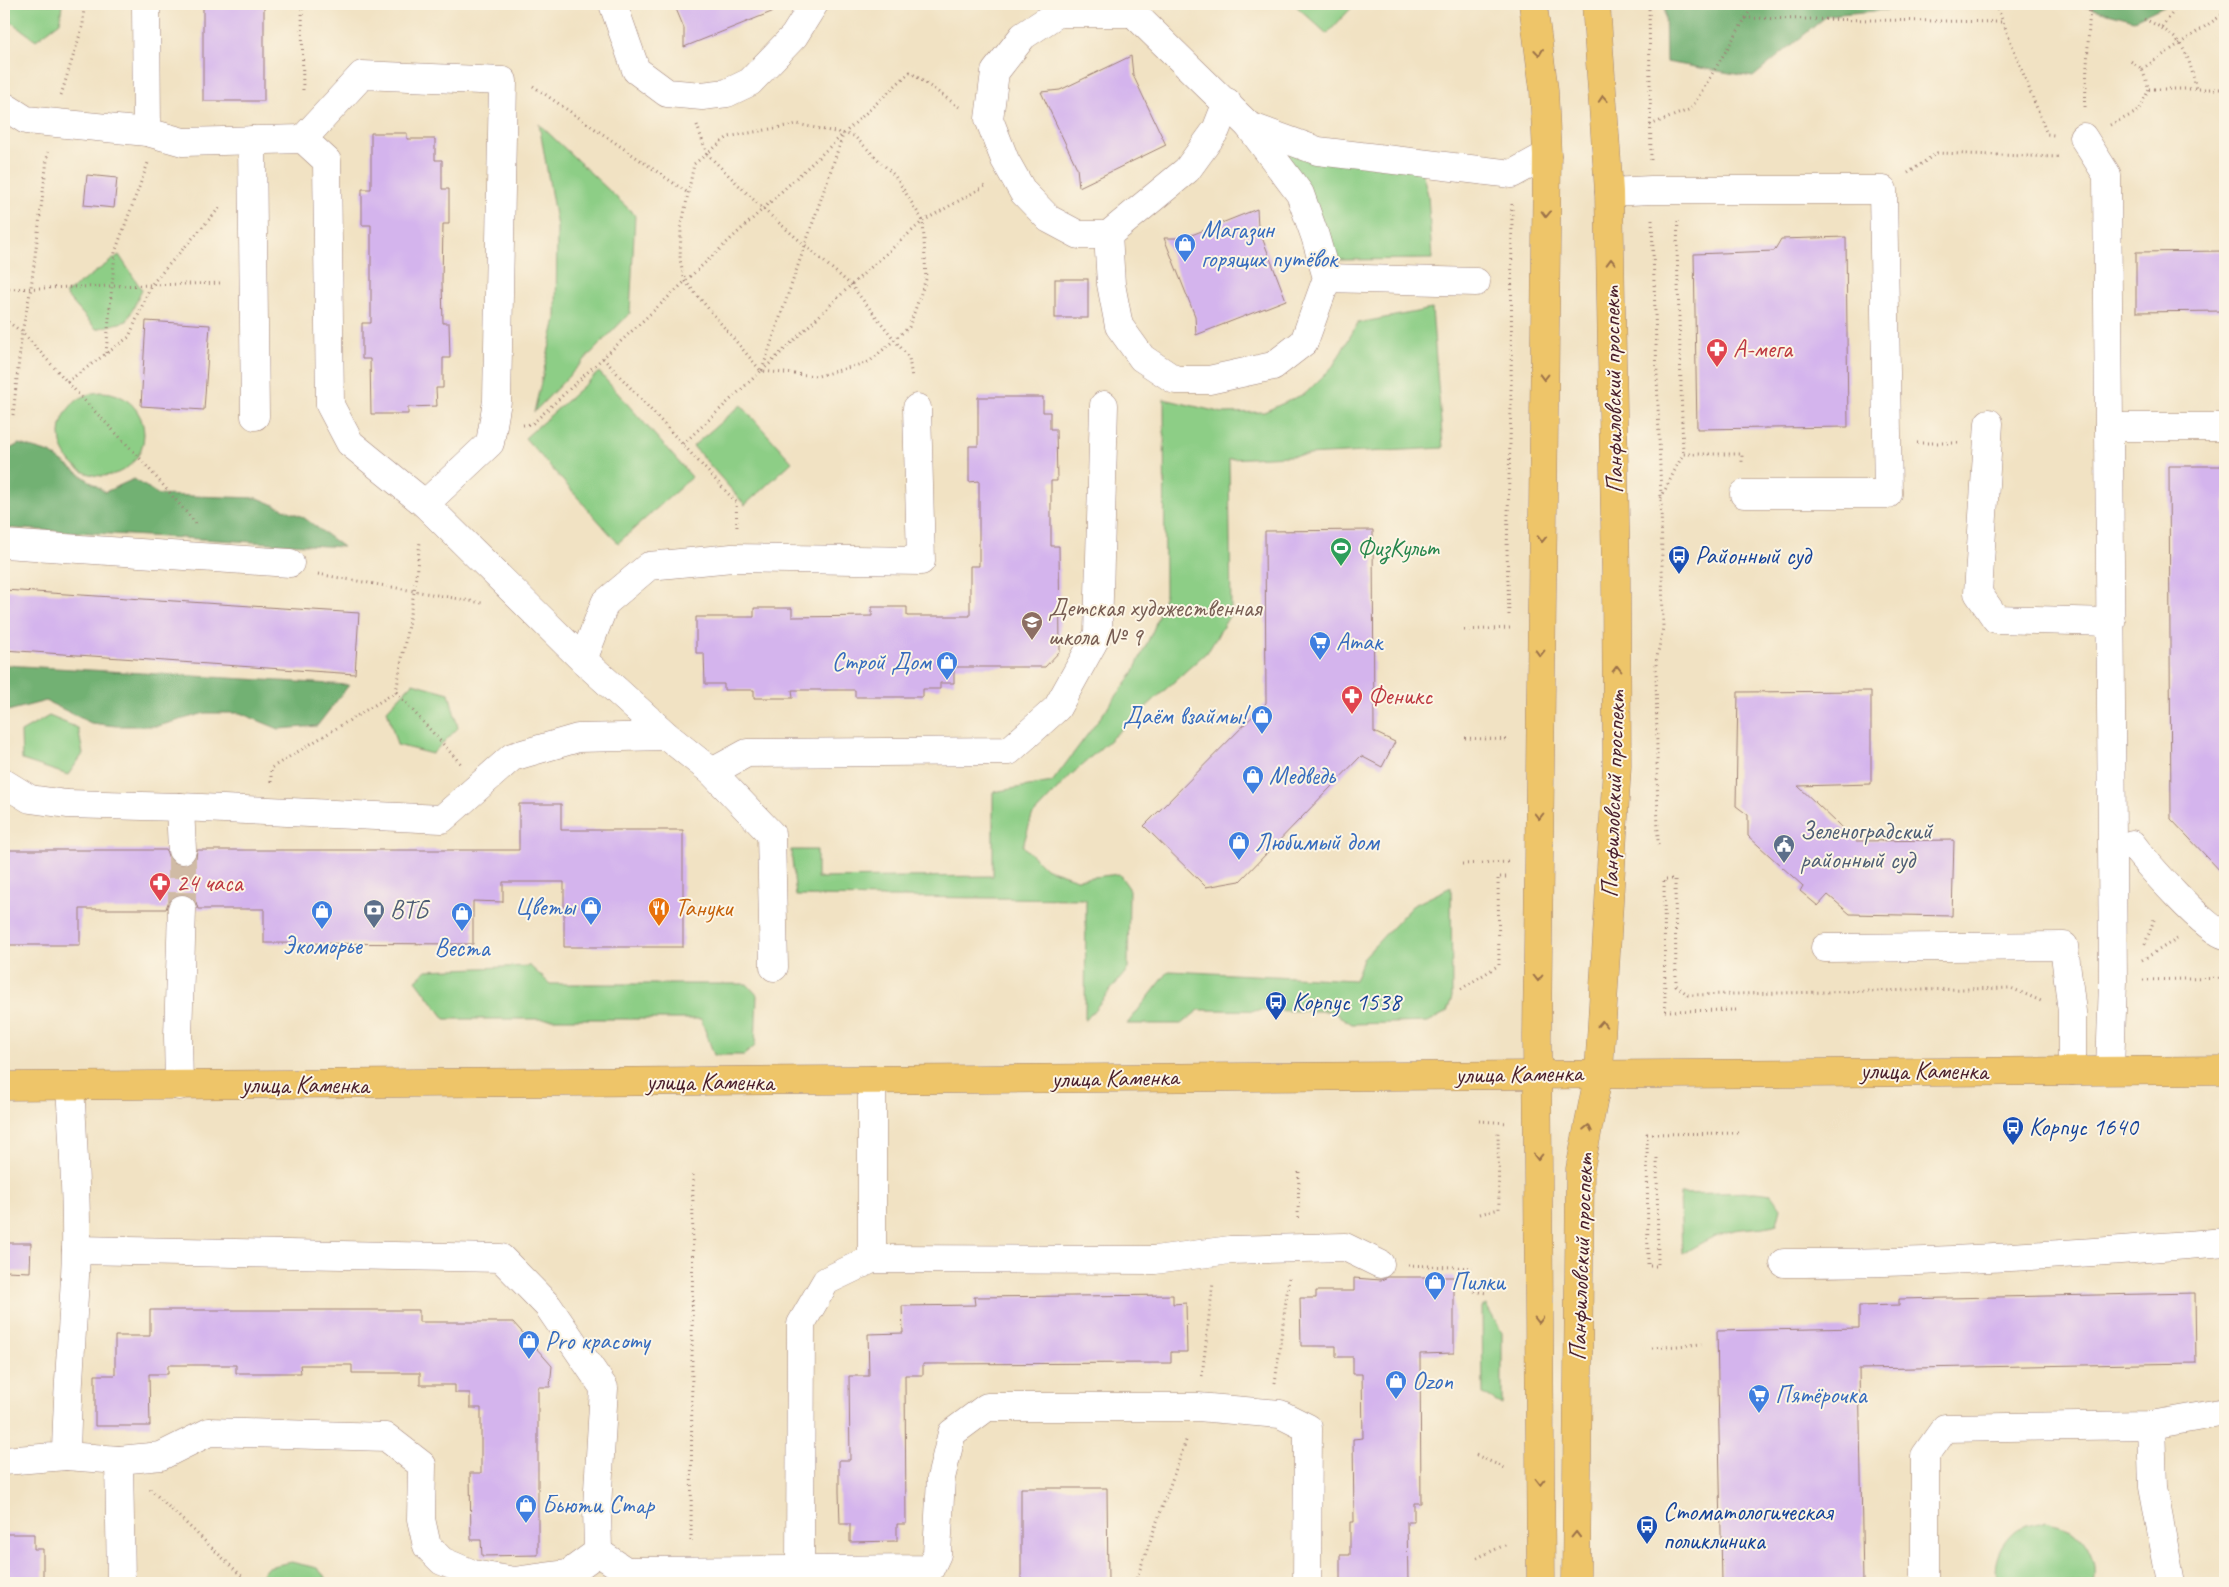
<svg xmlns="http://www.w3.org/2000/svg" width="2229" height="1587" viewBox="0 0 2229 1587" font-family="Caveat,sans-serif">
  <rect width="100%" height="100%" fill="#fcf5e5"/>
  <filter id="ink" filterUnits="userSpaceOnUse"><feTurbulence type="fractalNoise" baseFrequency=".02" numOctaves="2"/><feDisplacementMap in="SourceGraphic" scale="10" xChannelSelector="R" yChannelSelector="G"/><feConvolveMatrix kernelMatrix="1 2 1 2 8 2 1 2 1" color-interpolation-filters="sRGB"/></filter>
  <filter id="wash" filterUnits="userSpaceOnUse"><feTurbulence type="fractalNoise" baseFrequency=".0096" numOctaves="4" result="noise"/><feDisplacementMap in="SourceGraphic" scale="20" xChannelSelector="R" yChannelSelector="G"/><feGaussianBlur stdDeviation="1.12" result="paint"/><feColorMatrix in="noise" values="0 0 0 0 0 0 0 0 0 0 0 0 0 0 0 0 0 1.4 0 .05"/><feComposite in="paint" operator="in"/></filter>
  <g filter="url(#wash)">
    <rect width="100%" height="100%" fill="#f1e2c3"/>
    <g fill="#8dce86" stroke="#6c7658">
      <polygon points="4,4 62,4 60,22 36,40 4,17"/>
      <polygon points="1294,4 1355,4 1327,34"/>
      <polygon points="539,124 635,215 630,313 534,412 556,319 557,227"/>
      <polygon points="1275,146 1422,171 1428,195 1432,259 1335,260"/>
      <polygon points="119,255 142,290 127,321 96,329 65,294"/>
      <polygon points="1432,309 1443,448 1229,459 1231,613 1209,650 1071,775 1032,816 1023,846 1045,868 1077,879 1119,874 1129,888 1128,969 1085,1021 1086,899 796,896 791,850 817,850 817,878 993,876 993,792 1052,782 1132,675 1154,628 1165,594 1164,399 1223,413 1264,412 1306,393 1333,366 1358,323"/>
      <polygon points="599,372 692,477 618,543 525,438"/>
      <circle cx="102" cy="434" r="42"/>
      <polygon points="741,405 792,462 745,505 693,446"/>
      <polygon points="413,683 449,693 458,728 432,754 397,745 387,710"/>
      <polygon points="49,716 78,728 83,754 68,775 22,760 21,732"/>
      <polygon points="1451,887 1452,997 1447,1012 1428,1022 1352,1024 1331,1011 1199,1010 1181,1024 1127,1024 1169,971 1355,980 1364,957 1412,906"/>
      <polygon points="530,966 550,984 747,984 757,995 755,1046 744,1055 714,1055 701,1019 445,1019 416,980 427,970"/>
      <path d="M1755 1192 1771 1194 1781 1208 1777 1224C1762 1229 1750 1227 1735 1230 1715 1234 1699 1244 1682 1254L1680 1194Z"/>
      <polygon points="1486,1305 1502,1333 1502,1405 1483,1394 1482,1307"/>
      <path d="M2046 1521C2054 1524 2065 1525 2072 1529 2089 1541 2099 1563 2094 1583H1998C1992 1563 2002 1541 2019 1529 2026 1525 2038 1524 2046 1521Z"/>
      <polygon points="291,1562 317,1568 331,1583 254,1583 268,1567"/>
    </g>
    <g fill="#72b173" stroke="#5e684f">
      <polygon points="1665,4 1956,4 1828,15 1753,77 1666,62"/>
      <polygon points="2075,4 2168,4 2134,20"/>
      <polygon points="19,444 50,453 105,492 134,479 159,495 258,498 303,517 343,547 4,528 4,452"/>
      <polygon points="4,665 349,685 317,726 279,729 240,713 205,713 158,726 116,726 91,723 46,701 4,712"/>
    </g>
    <g id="blocks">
      <g fill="#d4b4ed">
        <rect x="203" y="4" width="61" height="97"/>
        <polygon points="674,4 789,4 789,5 684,47 684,28"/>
        <polygon points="1131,56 1133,75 1166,145 1079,187 1077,168 1041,92 1060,90"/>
        <polygon points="371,133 407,133 407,139 435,139 435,160 442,160 442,189 449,189 449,224 443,224 442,282 443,323 449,323 450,358 443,358 443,388 436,388 437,406 408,407 408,414 371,414 370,359 362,359 362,323 371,323 371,225 362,225 362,189 371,189"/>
        <polygon points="87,175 117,178 114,208 84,205"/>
        <polygon points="1257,209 1258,227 1286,300 1196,335 1195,316 1164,238 1184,238"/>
        <polygon points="1846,237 1848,427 1697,429 1694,254 1774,251 1781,239"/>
        <polygon points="2224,251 2224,311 2136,312 2136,252"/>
        <rect x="1055" y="279" width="33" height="39"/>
        <polygon points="146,321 210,325 204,410 141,406"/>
        <polygon points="978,397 1043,397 1043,412 1050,412 1050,429 1056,429 1057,481 1051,481 1051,546 1059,546 1060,651 1045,667 954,667 954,683 940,683 940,689 923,689 923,697 855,697 855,690 792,690 793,698 754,698 754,690 724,690 724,684 705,684 704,653 696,653 696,617 754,617 754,608 792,608 792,617 872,616 872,607 907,607 907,616 970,616 970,566 979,566 979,481 969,482 969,446 978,446"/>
        <polygon points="2169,466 2225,466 2225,876 2171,819"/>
        <polygon points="1373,530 1374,732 1395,742 1382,767 1361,756 1240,881 1206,887 1144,826 1266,703 1265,531"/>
        <polygon points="4,590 359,613 355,674 4,650"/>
        <polygon points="1871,691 1871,784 1798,786 1856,841 1954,840 1952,916 1850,914 1828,895 1818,906 1800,891 1803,886 1748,836 1748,815 1736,806 1738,692"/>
        <polygon points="519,804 561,804 561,830 683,830 683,947 564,947 564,882 503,882 503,902 473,901 473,944 264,943 264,909 198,909 196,902 191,896 182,893 175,895 169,900 166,909 80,909 80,945 4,945 4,850 166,850 169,859 175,864 182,866 191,863 196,858 197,850 519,850"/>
        <polygon points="5,1243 31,1243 30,1272 5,1271"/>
        <polygon points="1388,1277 1454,1277 1454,1353 1420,1354 1421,1503 1414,1503 1414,1521 1407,1521 1408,1583 1340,1583 1340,1555 1350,1555 1350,1522 1354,1522 1353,1439 1363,1438 1362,1374 1353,1374 1353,1357 1336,1357 1336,1346 1301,1346 1300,1298 1316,1298 1316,1291 1354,1291 1354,1278 1381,1280"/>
        <polygon points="2195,1293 2196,1363 1859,1369 1863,1583 1722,1583 1717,1331 1859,1328 1859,1306 1899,1305 1899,1299"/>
        <polygon points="1173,1295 1173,1304 1186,1303 1187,1352 1171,1352 1171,1363 923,1364 923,1375 905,1375 906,1524 897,1524 897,1541 850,1542 850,1524 840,1524 839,1492 839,1460 850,1460 849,1376 869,1376 868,1334 903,1333 902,1306 975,1305 974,1297"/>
        <polygon points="150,1310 419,1310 419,1322 513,1322 552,1366 550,1387 538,1387 538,1555 482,1556 481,1540 471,1540 470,1473 481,1473 481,1408 470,1408 470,1393 455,1393 455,1385 420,1385 420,1373 352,1373 352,1365 300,1365 301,1373 236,1373 236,1365 168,1365 168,1374 149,1374 150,1426 95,1426 95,1375 115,1375 115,1336 150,1336"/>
        <polygon points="1021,1488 1107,1488 1108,1583 1021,1583"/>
        <polygon points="4,1534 34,1534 34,1549 43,1549 43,1583 4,1583"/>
      </g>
    </g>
  </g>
  <g filter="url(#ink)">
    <use href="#blocks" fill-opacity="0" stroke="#9e8077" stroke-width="1"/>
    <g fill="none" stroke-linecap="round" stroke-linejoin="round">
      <polyline stroke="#d0bba5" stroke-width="28" stroke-dasharray="28 14" stroke-linecap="butt" points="182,850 182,909"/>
      <g stroke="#9e8077" stroke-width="29">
        <g id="minor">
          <polyline points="146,4 147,132"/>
          <polyline points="613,4 636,70 667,93 702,96 727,93 750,82 794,36 814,4"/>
          <polyline points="1134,13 1058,13 1023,36 995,72 989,119 1005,160 1023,192 1049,219 1079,235 1108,235 1187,170 1216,130 1227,102"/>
          <polyline points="4,106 26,120 147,132 183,142 303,139 327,161 330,405 350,443 425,504 583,660 667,736"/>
          <polyline points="1249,126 1318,151 1512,174 1547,155"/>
          <polyline points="2083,137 2107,175 2109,427"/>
          <polyline points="303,139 362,75 503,81 497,401 490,443 425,504"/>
          <polyline points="252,140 255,416"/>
          <polyline points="1609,192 1651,190 1883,190 1888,494 1744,494"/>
          <polyline points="1108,235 1111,284 1119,326 1142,358 1175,380 1209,380 1273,366 1304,342 1327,278 1315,236 1300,194 1249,126 1124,4"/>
          <polyline points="1327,278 1476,282"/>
          <polyline points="1989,423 1978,593 1996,619 2111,622"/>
          <polyline points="4,544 290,563"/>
          <polyline points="583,660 605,603 649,566 732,558 921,561 917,408"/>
          <polyline points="712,772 747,753 1009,751 1057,708 1098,634 1104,405"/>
          <polyline points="4,783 30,799 67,804 180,807 182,850"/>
          <polyline points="180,807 442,819 512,757 578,738 667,736 712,772 771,834 774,967"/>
          <path d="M2132 844C2146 863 2206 931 2225 935"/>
          <polyline points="1825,948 2064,946 2072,1012 2072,1071"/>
          <polyline points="2110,1070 2113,981 2109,427 2225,427"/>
          <polyline points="179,1086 178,1036 182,909"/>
          <polyline points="872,1259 872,1080"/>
          <path d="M1784 1263C1932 1264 2078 1254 2225 1242"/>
          <polyline points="2151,1425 2153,1487 2171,1583"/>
          <polyline points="66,1456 119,1460 161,1456 209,1432 386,1437 422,1465 421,1519 427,1546 442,1561 473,1574 515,1581 568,1574 598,1552 597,1507 604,1388 548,1306 501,1258 76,1250"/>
          <polyline points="119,1460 121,1583"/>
          <path d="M4 1461 66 1456C67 1387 74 1319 76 1250 77 1195 73 1140 70 1086"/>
          <polyline points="598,1552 626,1571 930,1569 937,1554 941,1478 952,1433 987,1407 1198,1407 1280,1414 1308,1428 1307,1583"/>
          <polyline points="800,1569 801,1324 826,1281 872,1259 1155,1260 1230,1250 1345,1247 1380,1264"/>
          <polyline points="1925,1583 1925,1456 1945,1428 2151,1425 2225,1412"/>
        </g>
      </g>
      <g stroke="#9e8077" stroke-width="29">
        <g id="major">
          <polyline points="1533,4 1544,90 1547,155 1537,1037 1541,1583"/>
          <path d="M4 1086C744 1083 1485 1073 2225 1070"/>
          <polyline points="1576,1583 1580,1169 1599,1072 1617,766 1616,576 1609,192 1596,4"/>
        </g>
      </g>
      <g stroke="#9e8077" stroke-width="3" stroke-dasharray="1 4" stroke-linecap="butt">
        <polyline points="302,4 303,94"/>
        <polyline points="1649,4 1651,161"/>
        <polyline points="1996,4 2047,134 2054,135"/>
        <polyline points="1745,18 2003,22"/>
        <path d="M2144 19C2182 36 2188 50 2196 89"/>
        <polyline points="2162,27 2179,4"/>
        <polyline points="2142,69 2225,13"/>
        <polyline points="533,86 688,193"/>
        <polyline points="2149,89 2225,89"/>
        <polyline points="61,95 83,25 84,4"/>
        <polyline points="2085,107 2090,4"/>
        <polyline points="697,125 707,154 763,209 851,285 909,358 912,378"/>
        <polyline points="1650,125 1691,109 1754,4"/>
        <polyline points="2110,125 2139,111 2149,89 2142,69 2129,60"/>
        <polyline points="1908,173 1937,153 2059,157"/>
        <polyline points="1652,220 1661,498 1663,628 1656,662 1658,846"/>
        <polyline points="1678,221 1677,248 1683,454"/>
        <polyline points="4,289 223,283"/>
        <polyline points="4,319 22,332 81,397 138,456 198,526"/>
        <polyline points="106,353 115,252 148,163"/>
        <polyline points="603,358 736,502 737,528"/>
        <polyline points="762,370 843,135"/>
        <polyline points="762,371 851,285 923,221 985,186"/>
        <polyline points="67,382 129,337 151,285 221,206"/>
        <polyline points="13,415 22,332 31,288 48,152"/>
        <polyline points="523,425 532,424 910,72 959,107"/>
        <polyline points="1917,443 1959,443"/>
        <polyline points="683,444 761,371 818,376 869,362 909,327 926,279 923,221 895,176 854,136 797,124 728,137 694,164 681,229 680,260 685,281 761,371"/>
        <polyline points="1661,498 1683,454 1742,454 1742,463"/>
        <polyline points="318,574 482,603"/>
        <polyline points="1509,615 1507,550 1511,407 1512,204"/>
        <polyline points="1464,630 1510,628"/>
        <polyline points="396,692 461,764"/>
        <polyline points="1465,738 1510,740"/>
        <polyline points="271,782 271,768 396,692 414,592 420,542"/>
        <polyline points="1462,864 1508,862"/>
        <polyline points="2145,944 2155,917"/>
        <polyline points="2142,960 2177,939"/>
        <polyline points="2143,980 2225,978"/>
        <polyline points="1461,989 1499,965 1498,877 1509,877"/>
        <polyline points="1736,1010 1665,1011 1664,879 1675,879 1676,985 1688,995 2011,988 2041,1001"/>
        <polyline points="1479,1121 1508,1123"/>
        <polyline points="1657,1158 1658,1266 1648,1266 1647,1134 1740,1133"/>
        <polyline points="1480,1214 1499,1209 1498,1130"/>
        <polyline points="1298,1218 1299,1170"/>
        <polyline points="1408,1265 1473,1268"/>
        <polyline points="1474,1291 1487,1293"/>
        <polyline points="1652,1348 1702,1344"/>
        <polyline points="1202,1376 1213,1283"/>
        <polyline points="1275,1383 1289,1278"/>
        <polyline points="1476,1455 1505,1468"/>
        <polyline points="150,1489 249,1583"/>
        <polyline points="691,1541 693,1174"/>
        <polyline points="1477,1558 1507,1544"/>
        <polyline points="1135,1583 1187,1438"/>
      </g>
      <use href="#minor" stroke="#fff" stroke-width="28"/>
      <use href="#major" stroke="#eec569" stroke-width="28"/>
    </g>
    <defs><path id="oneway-chevron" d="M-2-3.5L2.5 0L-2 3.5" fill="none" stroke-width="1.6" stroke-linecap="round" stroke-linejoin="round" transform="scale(1.25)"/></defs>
    <g stroke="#9c724a">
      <use href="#oneway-chevron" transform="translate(1539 52) rotate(83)"/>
      <use href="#oneway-chevron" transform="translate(1603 99) rotate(-94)"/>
      <use href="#oneway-chevron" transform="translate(1546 214) rotate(91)"/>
      <use href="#oneway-chevron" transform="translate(1611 262) rotate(-91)"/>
      <use href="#oneway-chevron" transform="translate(1544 377) rotate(91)"/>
      <use href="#oneway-chevron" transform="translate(1542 539) rotate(91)"/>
      <use href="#oneway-chevron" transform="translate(1540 653) rotate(91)"/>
      <use href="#oneway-chevron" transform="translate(1617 669) rotate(-90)"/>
      <use href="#oneway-chevron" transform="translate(1539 816) rotate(90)"/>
      <use href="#oneway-chevron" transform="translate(1538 978) rotate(90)"/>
      <use href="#oneway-chevron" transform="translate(1602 1024) rotate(-87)"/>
      <use href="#oneway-chevron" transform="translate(1588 1128) rotate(-78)"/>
      <use href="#oneway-chevron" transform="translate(1538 1157) rotate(90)"/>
      <use href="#oneway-chevron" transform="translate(1539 1320) rotate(90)"/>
      <use href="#oneway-chevron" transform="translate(1540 1482) rotate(90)"/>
      <use href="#oneway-chevron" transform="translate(1576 1535) rotate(-89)"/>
    </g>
  </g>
  <defs>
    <g id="shop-pin" transform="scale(1.125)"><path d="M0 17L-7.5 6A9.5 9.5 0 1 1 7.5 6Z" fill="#3f7fe0" stroke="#fcf5e5"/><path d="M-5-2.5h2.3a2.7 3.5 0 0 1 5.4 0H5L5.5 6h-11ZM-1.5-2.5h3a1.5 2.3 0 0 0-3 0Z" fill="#fff"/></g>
    <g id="pharmacy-pin" transform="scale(1.125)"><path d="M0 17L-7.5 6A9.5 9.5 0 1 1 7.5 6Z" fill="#e0444e" stroke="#fcf5e5"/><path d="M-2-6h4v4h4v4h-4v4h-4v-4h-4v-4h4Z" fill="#fff"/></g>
    <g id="stadium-pin" transform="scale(1.125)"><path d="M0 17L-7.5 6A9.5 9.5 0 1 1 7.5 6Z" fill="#2e9e5b" stroke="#fcf5e5"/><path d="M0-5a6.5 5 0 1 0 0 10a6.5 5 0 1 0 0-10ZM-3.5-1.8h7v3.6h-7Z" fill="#fff"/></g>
    <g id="bus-pin" transform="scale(1.125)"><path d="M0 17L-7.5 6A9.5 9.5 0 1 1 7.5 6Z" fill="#1a4fb4" stroke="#fcf5e5"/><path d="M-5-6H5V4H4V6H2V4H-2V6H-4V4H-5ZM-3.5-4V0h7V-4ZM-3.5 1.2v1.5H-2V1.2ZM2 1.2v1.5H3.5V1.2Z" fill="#fff"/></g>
    <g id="school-pin" transform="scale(1.125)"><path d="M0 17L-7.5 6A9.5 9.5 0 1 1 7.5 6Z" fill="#8d6e63" stroke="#fcf5e5"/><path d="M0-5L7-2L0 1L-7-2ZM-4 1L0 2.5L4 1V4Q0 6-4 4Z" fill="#fff"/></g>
    <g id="supermarket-pin" transform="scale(1.125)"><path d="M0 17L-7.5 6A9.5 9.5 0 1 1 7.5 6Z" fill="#3f7fe0" stroke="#fcf5e5"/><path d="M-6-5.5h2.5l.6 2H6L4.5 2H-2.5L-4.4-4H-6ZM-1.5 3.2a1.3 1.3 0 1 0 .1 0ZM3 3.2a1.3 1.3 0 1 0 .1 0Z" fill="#fff"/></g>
    <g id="civic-pin" transform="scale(1.125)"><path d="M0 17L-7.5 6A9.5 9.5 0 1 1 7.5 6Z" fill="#5c6f8a" stroke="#fcf5e5"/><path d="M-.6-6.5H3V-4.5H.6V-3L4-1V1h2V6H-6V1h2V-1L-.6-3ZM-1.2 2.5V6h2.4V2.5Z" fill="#fff"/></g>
    <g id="restaurant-pin" transform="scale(1.125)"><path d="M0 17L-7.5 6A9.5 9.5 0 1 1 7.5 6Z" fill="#e8710a" stroke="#fcf5e5"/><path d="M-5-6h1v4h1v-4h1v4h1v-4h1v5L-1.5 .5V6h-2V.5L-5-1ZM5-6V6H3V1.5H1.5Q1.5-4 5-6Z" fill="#fff"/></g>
    <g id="bank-pin" transform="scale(1.125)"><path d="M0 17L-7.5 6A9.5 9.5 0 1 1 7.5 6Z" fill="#5c6f8a" stroke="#fcf5e5"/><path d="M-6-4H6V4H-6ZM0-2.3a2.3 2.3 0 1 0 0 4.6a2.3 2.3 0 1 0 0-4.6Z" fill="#fff"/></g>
  </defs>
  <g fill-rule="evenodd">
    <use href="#shop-pin" x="1185" y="244"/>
    <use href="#pharmacy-pin" x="1717" y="349"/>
    <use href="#stadium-pin" x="1341" y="548"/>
    <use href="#bus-pin" x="1679" y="556"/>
    <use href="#school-pin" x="1032" y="622"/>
    <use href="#supermarket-pin" x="1320" y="642"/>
    <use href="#shop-pin" x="947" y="662"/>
    <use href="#pharmacy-pin" x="1352" y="696"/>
    <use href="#shop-pin" x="1262" y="716"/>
    <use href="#shop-pin" x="1253" y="776"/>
    <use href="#shop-pin" x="1239" y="842"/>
    <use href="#civic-pin" x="1784" y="845"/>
    <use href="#pharmacy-pin" x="160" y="883"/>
    <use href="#shop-pin" x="591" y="907"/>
    <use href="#restaurant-pin" x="659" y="908"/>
    <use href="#bank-pin" x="374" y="910"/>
    <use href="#shop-pin" x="322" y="911"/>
    <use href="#shop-pin" x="462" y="913"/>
    <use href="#bus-pin" x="1276" y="1002"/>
    <use href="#bus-pin" x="2013" y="1127"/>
    <use href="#shop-pin" x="1435" y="1282"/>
    <use href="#shop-pin" x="529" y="1341"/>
    <use href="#shop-pin" x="1396" y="1381"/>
    <use href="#supermarket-pin" x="1759" y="1395"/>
    <use href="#shop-pin" x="526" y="1505"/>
    <use href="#bus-pin" x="1647" y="1526"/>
  </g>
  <g text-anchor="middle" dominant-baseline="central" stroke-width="4" stroke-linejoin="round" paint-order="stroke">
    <g font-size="25" fill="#366cbe" stroke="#fcf5e5" text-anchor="start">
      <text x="1201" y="230">Магазин<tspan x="1201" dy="29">горящих путёвок</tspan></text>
      <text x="1336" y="642">Атак</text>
      <text x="931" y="662" text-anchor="end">Строй Дом</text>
      <text x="1246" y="716" text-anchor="end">Даём взаймы!</text>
      <text x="1269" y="776">Медведь</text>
      <text x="1255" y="842">Любимый дом</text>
      <text x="575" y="907" text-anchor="end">Цветы</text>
      <text x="322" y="946" text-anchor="middle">Экоморье</text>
      <text x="462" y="948" text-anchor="middle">Веста</text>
      <text x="1451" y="1282">Пилки</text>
      <text x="545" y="1341">Pro красоту</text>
      <text x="1412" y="1381">Ozon</text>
      <text x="1775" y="1395">Пятёрочка</text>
      <text x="542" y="1505">Бьюти Стар</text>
    </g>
    <g font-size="25" fill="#be3a42" stroke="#fcf5e5" text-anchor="start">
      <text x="1733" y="349">А-мега</text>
      <text x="1368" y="696">Феникс</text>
      <text x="176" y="883">24 часа</text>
    </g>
    <g font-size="25" fill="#4a1f2b" stroke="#fcf5e5">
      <text transform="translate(1613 390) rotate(-91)">Панфиловский проспект</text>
      <text transform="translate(1613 794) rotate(-88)">Панфиловский проспект</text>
      <text x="1924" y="1071">улица Каменка</text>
      <text transform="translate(1519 1074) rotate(-1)">улица Каменка</text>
      <text transform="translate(1115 1078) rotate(-1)">улица Каменка</text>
      <text x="710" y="1082">улица Каменка</text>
      <text x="305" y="1085">улица Каменка</text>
      <text transform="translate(1581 1257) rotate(-88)">Панфиловский проспект</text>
    </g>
    <g font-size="25" fill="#27864d" stroke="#fcf5e5" text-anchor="start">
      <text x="1357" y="548">ФизКульт</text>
    </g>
    <g font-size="25" fill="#164399" stroke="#fcf5e5" text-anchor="start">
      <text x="1695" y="556">Районный суд</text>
      <text x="1292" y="1002">Корпус 1538</text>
      <text x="2029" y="1127">Корпус 1640</text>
      <text x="1663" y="1512">Стоматологическая<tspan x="1663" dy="29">поликлиника</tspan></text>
    </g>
    <g font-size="25" fill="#785e54" stroke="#fcf5e5" text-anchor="start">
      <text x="1048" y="608">Детская художественная<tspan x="1048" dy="29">школа № 9</tspan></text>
    </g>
    <g font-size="25" fill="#4e5e75" stroke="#fcf5e5" text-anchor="start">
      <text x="1800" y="831">Зеленоградский<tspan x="1800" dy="29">районный суд</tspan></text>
      <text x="390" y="910">ВТБ</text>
    </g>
    <g font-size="25" fill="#c56008" stroke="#fcf5e5" text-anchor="start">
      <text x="675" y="908">Тануки</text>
    </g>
  </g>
  <rect width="2229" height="1587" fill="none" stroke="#fcf5e5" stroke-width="20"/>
</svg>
